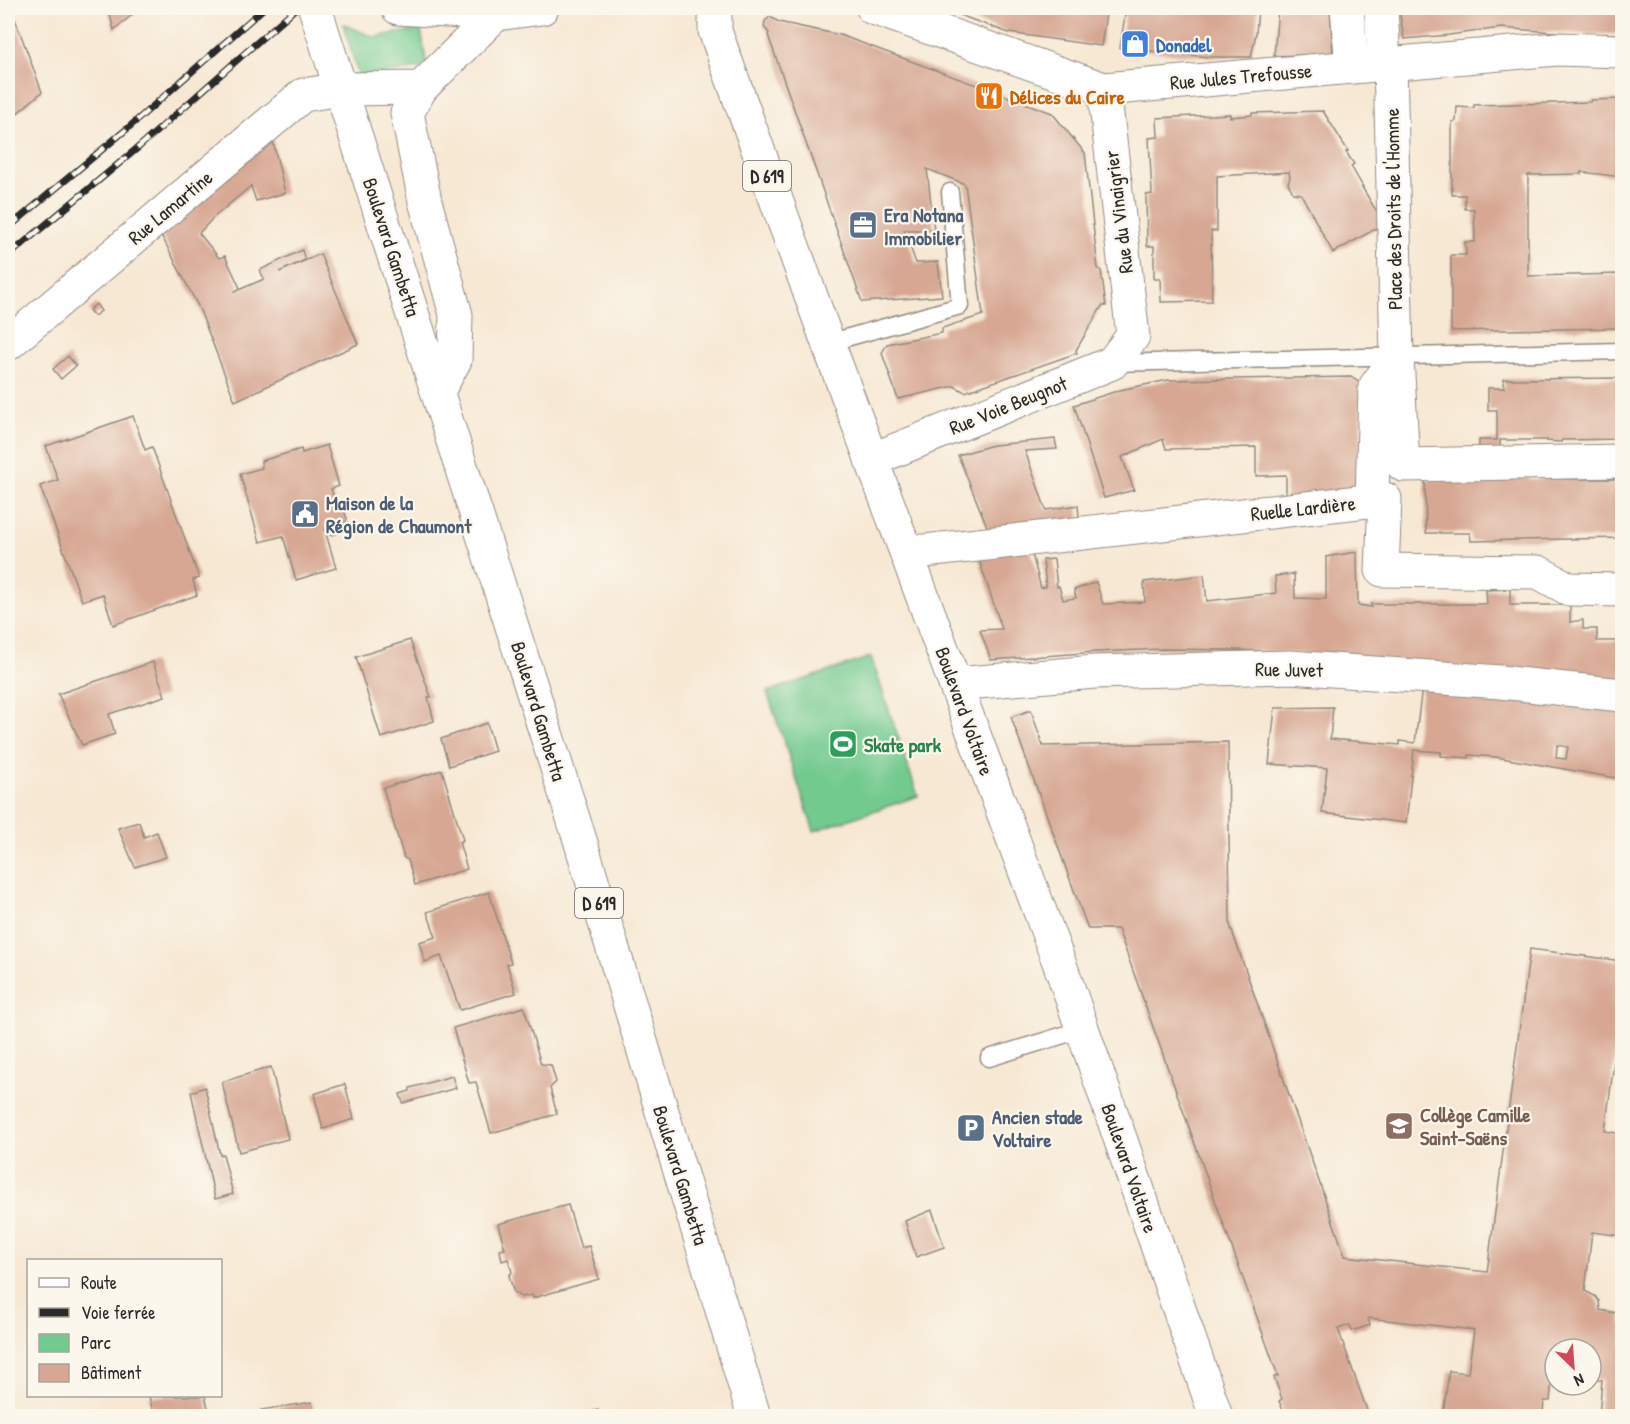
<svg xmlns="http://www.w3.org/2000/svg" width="1630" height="1424" viewBox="0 0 1630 1424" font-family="'Patrick Hand',sans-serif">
  <rect width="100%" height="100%" fill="#fbf7ec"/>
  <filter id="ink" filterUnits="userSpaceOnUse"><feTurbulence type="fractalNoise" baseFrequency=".0167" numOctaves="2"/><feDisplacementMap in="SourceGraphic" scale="12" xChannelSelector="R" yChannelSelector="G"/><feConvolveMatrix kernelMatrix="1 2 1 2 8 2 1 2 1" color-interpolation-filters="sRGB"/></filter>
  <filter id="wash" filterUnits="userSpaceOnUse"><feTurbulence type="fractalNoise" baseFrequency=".008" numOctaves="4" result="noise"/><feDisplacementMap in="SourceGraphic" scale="24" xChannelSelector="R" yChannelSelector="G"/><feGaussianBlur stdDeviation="1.35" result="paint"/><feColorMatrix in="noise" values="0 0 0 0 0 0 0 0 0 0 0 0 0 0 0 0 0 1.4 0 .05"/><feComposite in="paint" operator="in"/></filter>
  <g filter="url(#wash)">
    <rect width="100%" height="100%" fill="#f7e8d4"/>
    <g fill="#73ca8f" stroke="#4f7a5d" stroke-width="1.5">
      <polygon points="343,24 374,37 421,29 427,67 359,77"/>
      <polygon points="871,657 918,796 814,831 767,692"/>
    </g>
    <g id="blocks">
      <g fill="#d7a793" fill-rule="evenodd">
        <polygon points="8,8 11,8 42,92 8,121"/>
        <polygon points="108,8 140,8 114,30"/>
        <polygon points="946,8 1107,8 1101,46 1009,33 962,16"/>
        <polygon points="1126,8 1258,8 1256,34 1251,57 1209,57 1120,48"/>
        <polygon points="1278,8 1330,8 1333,54 1274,56"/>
        <polygon points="1399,8 1622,8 1622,34 1581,34 1501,28 1449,35 1404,39"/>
        <polygon points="770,17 779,22 840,35 1052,113 1085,153 1098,269 1101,270 1106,306 1102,306 1076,350 1077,353 965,392 954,386 898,399 882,353 887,344 942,333 942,328 983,315 965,184 927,169 934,230 904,230 916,263 938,262 942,296 862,302 768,35 769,33 764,27 765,21"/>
        <polygon points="1622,99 1622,177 1581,172 1581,174 1528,175 1528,276 1622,274 1622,328 1451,331 1451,255 1466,255 1465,242 1475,242 1474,209 1465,209 1465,195 1452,195 1452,122 1456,121 1457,107 1474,108 1474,105 1590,102 1591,100"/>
        <polygon points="1323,111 1348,151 1346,152 1354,164 1351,166 1363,187 1362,187 1384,224 1333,253 1301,194 1293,193 1288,183 1290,177 1289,172 1217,176 1217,231 1211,231 1212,301 1161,302 1160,279 1154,279 1154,246 1147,246 1146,195 1152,194 1149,138 1158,137 1157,118 1230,114 1230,117 1252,115 1252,113"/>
        <polygon points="271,133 285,193 256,201 251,186 213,218 199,233 219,258 225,256 240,288 234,292 264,279 260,270 302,250 305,260 279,272 320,254 358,344 235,401 199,308 157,227"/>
        <polygon points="96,304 101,311 94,316 89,310"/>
        <polygon points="68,356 76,366 61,379 53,369"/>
        <polygon points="1351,377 1360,383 1362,495 1286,504 1286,475 1256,476 1256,447 1166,449 1163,439 1122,457 1134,490 1104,498 1074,405 1120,390 1168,380"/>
        <polygon points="1622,378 1622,439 1562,440 1561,442 1547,441 1547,440 1500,440 1500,456 1479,455 1479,440 1497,440 1497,410 1488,410 1488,388 1504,388 1504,379"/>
        <polygon points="133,416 145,450 152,447 199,578 193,580 197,595 113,625 103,594 82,601 40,486 58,480 46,446"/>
        <polygon points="1055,439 1057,449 1025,451 1046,510 1078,505 1080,529 992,539 958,455 993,445"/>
        <polygon points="327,445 339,486 331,489 336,504 344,510 347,519 341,532 333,535 325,530 336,568 296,580 283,536 260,542 240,474 262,468 261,461 301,449 302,453"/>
        <polygon points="1529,477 1529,479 1622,479 1622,538 1471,541 1470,533 1426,533 1425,480"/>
        <polygon points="1029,543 1041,588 1046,587 1043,560 1054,559 1057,587 1059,586 1063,600 1076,598 1074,590 1096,582 1103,604 1145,602 1144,582 1204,575 1207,601 1276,593 1275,576 1294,574 1295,598 1326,599 1326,557 1357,552 1358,605 1372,607 1371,604 1487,604 1486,590 1510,589 1510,605 1570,605 1570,622 1583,620 1583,629 1597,629 1597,641 1622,641 1622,682 1327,655 1237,650 1162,649 1096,652 991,660 980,630 1002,629 975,548"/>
        <polygon points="410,640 431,697 428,697 434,721 381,738 356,657"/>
        <polygon points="153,662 165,696 109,714 115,734 82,745 58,694"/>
        <path d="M1422 687 1622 707V779L1496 757 1469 755V758L1441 756V752L1414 750 1406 823 1322 813 1327 768 1269 764 1275 708 1333 707 1330 739 1400 745V741L1415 743ZM1557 745 1568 747 1566 759 1556 758Z"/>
        <polygon points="1031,710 1043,746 1228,742 1230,925 1345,1256 1487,1272 1530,949 1622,961 1622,1002 1605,1131 1622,1134 1622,1236 1592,1232 1585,1291 1595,1296 1599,1301 1600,1310 1622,1314 1622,1416 1599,1416 1602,1380 1591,1380 1591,1349 1555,1349 1555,1377 1552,1377 1550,1401 1544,1401 1543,1412 1546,1416 1443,1416 1449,1371 1468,1373 1474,1330 1368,1318 1370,1325 1352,1331 1350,1325 1338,1329 1369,1416 1285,1416 1279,1401 1282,1399 1274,1377 1278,1376 1118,929 1088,929 1011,717"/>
        <polygon points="487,723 495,751 449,766 441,739"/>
        <polygon points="442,770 463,840 459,842 467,869 415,885 408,860 404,858 383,788"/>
        <polygon points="139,822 144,837 157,832 166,857 135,867 118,828"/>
        <polygon points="489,892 511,963 507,964 516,993 460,1010 441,956 425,962 419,942 436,937 427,912"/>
        <polygon points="524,1007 541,1064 551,1065 556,1082 550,1088 557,1114 491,1133 476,1082 469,1083 453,1028"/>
        <polygon points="271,1067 288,1139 239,1152 222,1082"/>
        <polygon points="452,1076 456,1088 403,1103 400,1094 410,1091 410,1088"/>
        <polygon points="345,1084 354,1119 323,1129 314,1094"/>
        <polygon points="205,1087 220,1155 223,1154 233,1194 215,1199 191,1092"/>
        <polygon points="568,1205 581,1248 589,1246 599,1279 533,1298 532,1295 522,1297 514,1293 509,1276 512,1272 508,1259 502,1261 500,1250 505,1249 498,1224"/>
        <polygon points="932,1210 944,1247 916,1257 905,1221"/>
        <polygon points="149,1396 205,1396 210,1416 154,1416"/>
        <polygon points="312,1402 314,1416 262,1416 261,1410"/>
        <polygon points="598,1410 600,1416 580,1416"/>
      </g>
    </g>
  </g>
  <g filter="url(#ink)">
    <use href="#blocks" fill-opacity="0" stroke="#918a80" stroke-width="1.5"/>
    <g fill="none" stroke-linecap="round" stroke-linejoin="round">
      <g stroke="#918a80" stroke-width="19">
        <g id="lane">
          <polyline points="828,343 960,306 950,192"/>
          <polyline points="1112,363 1622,351"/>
          <polyline points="989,1058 1083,1029"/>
        </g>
      </g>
      <g stroke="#918a80" stroke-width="35">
        <g id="street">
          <polyline points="398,8 496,14 542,8"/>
          <polyline points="873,8 1104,89 1557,49 1622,51"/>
          <polyline points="1347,8 1352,66"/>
          <polyline points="1381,8 1384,63"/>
          <polyline points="1390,62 1397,357 1403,465 1622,461"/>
          <polyline points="8,344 303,95 342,89 421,88 496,14"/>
          <polyline points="871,460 1112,363 1133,336 1104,89"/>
          <polyline points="1372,500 1375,387 1397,357"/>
          <polyline points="907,553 1385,499 1382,570 1538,572 1569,589 1622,590"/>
          <polyline points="955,684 1095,672 1290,667 1500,682 1622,695"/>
        </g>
      </g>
      <g stroke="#918a80" stroke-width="35">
        <g id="primary">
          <polyline points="315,8 580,840 754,1416"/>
          <polyline points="715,8 715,31 828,343 1063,973 1216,1416"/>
          <polyline points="421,88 407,113 425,201 456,315 455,360 438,391"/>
        </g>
      </g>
      <use href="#lane" stroke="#fff" stroke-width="16"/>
      <use href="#street" stroke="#fff" stroke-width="33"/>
      <use href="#primary" stroke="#fff" stroke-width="33"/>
      <g stroke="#2b2b2b" stroke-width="7">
        <g id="rail">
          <polyline points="8,228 128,128 264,8"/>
          <polyline points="8,256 140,146 296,8"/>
        </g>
      </g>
      <use href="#rail" stroke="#fbf7ec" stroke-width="4.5" stroke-dasharray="14" stroke-linecap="butt"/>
    </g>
  </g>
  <defs>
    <g id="shop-square" transform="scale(1.5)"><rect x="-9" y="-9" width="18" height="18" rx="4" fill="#3f7fe0" stroke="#fbf7ec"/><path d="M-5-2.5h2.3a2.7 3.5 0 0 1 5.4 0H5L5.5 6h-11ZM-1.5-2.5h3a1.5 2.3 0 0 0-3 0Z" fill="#fff"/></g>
    <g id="restaurant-square" transform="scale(1.5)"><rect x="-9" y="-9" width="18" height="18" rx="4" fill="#e8710a" stroke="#fbf7ec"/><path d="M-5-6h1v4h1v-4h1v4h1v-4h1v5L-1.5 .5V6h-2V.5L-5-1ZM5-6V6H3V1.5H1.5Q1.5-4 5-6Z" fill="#fff"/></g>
    <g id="office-square" transform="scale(1.5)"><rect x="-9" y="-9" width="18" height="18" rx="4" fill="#5c6f8a" stroke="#fbf7ec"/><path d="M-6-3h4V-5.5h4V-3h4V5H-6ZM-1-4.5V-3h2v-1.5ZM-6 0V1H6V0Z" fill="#fff"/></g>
    <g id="civic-square" transform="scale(1.5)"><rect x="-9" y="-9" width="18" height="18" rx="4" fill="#5c6f8a" stroke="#fbf7ec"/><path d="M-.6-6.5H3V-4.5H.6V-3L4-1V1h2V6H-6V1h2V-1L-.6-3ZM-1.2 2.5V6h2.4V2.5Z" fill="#fff"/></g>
    <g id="stadium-square" transform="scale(1.5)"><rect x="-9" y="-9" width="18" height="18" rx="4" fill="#2e9e5b" stroke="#fbf7ec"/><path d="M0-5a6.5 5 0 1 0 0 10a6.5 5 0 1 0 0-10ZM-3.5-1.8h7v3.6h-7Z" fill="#fff"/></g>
    <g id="school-square" transform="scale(1.5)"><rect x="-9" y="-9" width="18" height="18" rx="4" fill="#8d6e63" stroke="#fbf7ec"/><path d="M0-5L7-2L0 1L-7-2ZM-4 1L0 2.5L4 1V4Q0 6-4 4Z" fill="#fff"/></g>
    <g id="parking-square" transform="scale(1.5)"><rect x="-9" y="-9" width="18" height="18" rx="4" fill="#5c6f8a" stroke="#fbf7ec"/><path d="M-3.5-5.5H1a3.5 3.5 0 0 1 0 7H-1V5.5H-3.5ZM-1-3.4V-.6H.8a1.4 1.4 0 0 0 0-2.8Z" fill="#fff"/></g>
  </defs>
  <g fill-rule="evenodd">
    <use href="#shop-square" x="1135" y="44"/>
    <use href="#restaurant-square" x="989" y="96"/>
    <use href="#office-square" x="863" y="225"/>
    <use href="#civic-square" x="305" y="514"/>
    <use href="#stadium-square" x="843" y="744"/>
    <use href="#school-square" x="1399" y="1126"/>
    <use href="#parking-square" x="971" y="1128"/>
  </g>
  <g text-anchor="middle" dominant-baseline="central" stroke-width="4.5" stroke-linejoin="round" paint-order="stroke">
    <g fill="#fbf7ec" stroke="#696865" stroke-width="1.5">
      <rect x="743" y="161" width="48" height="30" rx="4.5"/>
      <rect x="575" y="888" width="48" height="30" rx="4.5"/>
    </g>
    <g font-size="18" font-weight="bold" fill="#2b2b2b">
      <text x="767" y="176">D 619</text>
      <text x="599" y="903">D 619</text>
    </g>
    <g font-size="20" font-weight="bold" fill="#366cbe" stroke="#fbf7ec" text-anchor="start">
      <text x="1156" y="44">Donadel</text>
    </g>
    <g font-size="20" fill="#2b2b2b" stroke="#fbf7ec">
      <text transform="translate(1241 76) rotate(-5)">Rue Jules Trefousse</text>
      <text transform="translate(170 207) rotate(-40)">Rue Lamartine</text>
      <text transform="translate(1393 209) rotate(-91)">Place des Droits de l'Homme</text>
      <text transform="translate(1118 212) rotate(-97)">Rue du Vinaigrier</text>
      <text transform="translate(392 247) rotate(72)">Boulevard Gambetta</text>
      <text transform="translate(1008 405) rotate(-22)">Rue Voie Beugnot</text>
      <text transform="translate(1303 508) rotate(-6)">Ruelle Lardière</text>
      <text transform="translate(1289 669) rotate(1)">Rue Juvet</text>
      <text transform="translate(539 711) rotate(73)">Boulevard Gambetta</text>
      <text transform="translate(965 711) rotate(70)">Boulevard Voltaire</text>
      <text transform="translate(1130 1168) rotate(71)">Boulevard Voltaire</text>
      <text transform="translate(681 1175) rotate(73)">Boulevard Gambetta</text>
    </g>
    <g font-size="20" font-weight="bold" fill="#c56008" stroke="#fbf7ec" text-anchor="start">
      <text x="1010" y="96">Délices du Caire</text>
    </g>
    <g font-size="20" font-weight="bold" fill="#4e5e75" stroke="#fbf7ec" text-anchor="start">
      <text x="884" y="214">Era Notana<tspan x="884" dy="23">Immobilier</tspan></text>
      <text x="326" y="502">Maison de la<tspan x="326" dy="23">Région de Chaumont</tspan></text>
      <text x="992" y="1116">Ancien stade<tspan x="992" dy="23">Voltaire</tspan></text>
    </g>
    <g font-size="20" font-weight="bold" fill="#27864d" stroke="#fbf7ec" text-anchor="start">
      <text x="864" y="744">Skate park</text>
    </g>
    <g font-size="20" font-weight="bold" fill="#785e54" stroke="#fbf7ec" text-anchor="start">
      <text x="1420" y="1114">Collège Camille<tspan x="1420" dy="23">Saint-Saëns</tspan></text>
    </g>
  </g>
  <rect width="1630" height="1424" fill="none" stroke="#fbf7ec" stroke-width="30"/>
  <rect x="27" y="1259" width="195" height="138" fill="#fbf7ec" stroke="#a8a59f" stroke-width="1.5"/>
  <rect x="39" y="1278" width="30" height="9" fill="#ffffff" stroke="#a8a59f" stroke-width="1.5"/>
  <text x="81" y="1289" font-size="18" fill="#2b2b2b">Route</text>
  <rect x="39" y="1308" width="30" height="9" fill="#2b2b2b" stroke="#a8a59f" stroke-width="1.5"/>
  <text x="81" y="1319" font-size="18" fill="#2b2b2b">Voie ferrée</text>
  <rect x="39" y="1334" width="30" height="18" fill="#73ca8f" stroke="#a8a59f" stroke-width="1.5"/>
  <text x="81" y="1349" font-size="18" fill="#2b2b2b">Parc</text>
  <rect x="39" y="1364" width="30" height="18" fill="#d7a793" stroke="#a8a59f" stroke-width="1.5"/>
  <text x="81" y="1379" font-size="18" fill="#2b2b2b">Bâtiment</text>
  <g transform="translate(1573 1367) rotate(155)"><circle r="28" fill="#fbf7ec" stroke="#a8a59f" stroke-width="1.5"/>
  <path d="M0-4.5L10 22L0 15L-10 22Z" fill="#d1495b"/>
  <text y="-9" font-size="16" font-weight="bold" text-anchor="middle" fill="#2b2b2b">N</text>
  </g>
</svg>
